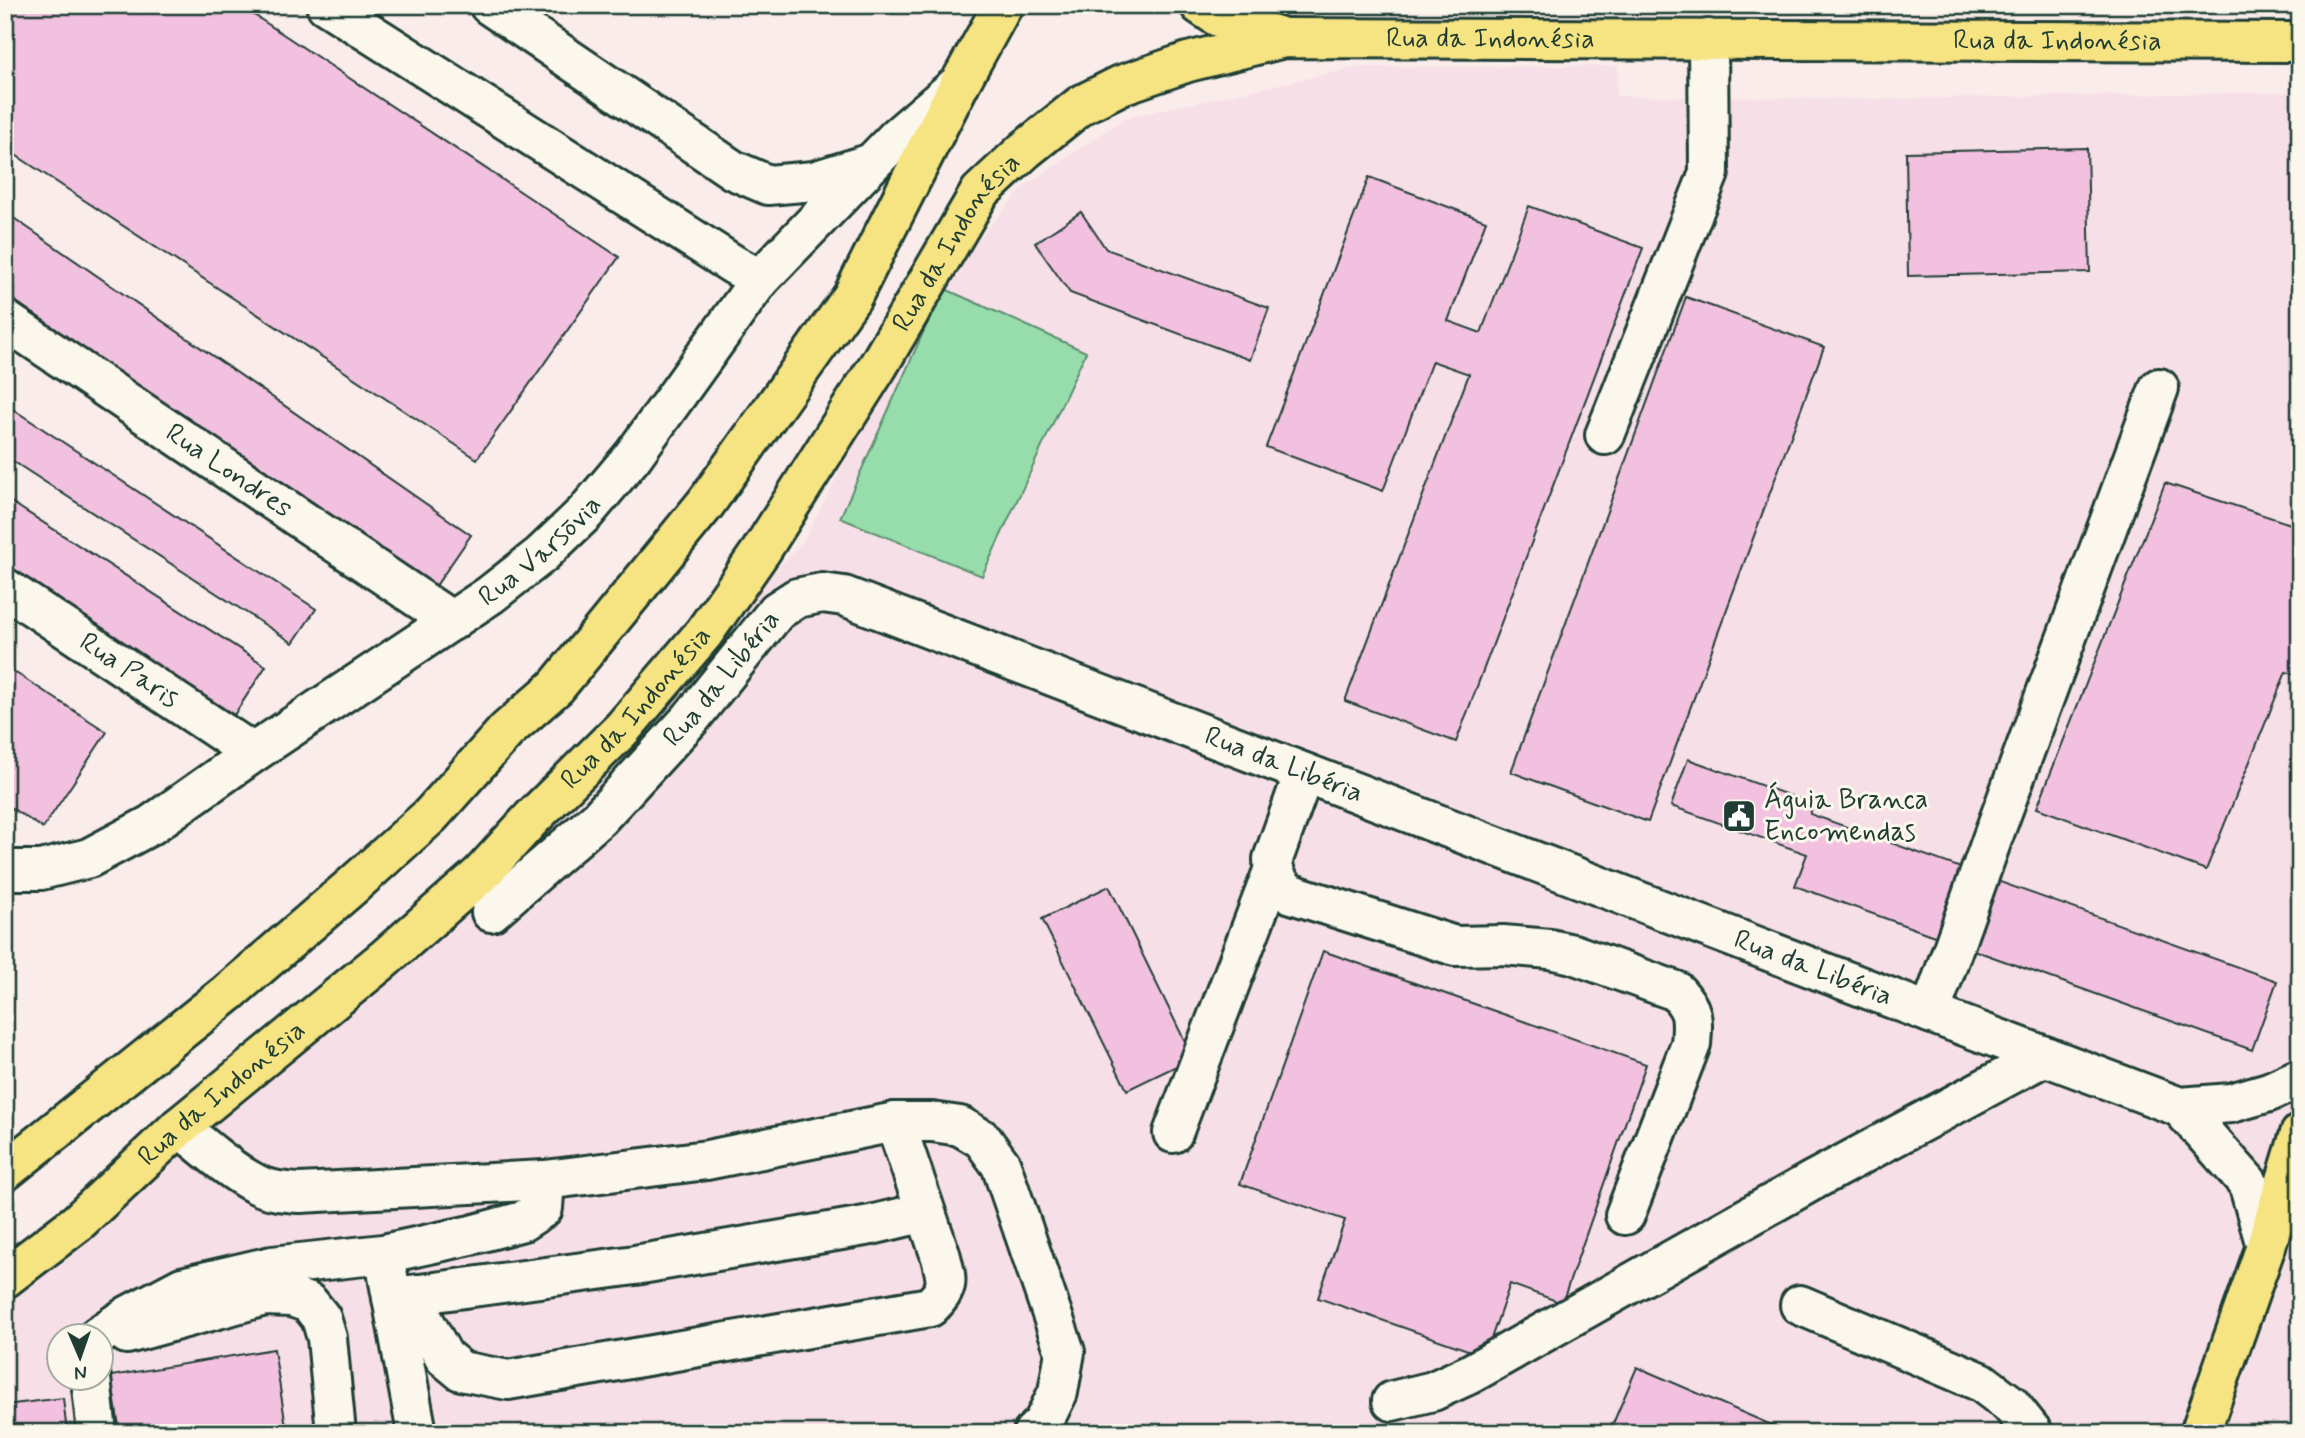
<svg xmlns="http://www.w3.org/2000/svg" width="2305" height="1438" viewBox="0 0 2305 1438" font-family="Mynerve,sans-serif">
  <rect width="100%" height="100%" fill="#f9ecea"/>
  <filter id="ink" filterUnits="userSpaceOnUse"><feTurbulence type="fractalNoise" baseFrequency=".0143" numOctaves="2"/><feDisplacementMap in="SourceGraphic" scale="14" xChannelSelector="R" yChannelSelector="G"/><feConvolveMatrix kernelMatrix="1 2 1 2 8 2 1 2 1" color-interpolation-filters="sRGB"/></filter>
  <g filter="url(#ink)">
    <path fill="#f7dfe7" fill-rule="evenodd" d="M1618 66 1616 96 1887 99 2300 92V1433H5V1258L202 1128 397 976 805 539 932 293 1025 186 1125 118 1359 67ZM60 1336H102V1378H60Z"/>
    <polygon fill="#96ddab" stroke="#5a8d70" stroke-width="2" points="943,288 1086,352 982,576 840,518"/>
    <g fill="#f3c1e0" stroke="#1f3d34" stroke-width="2">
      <polygon points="5,5 239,5 619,257 477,459 5,148"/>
      <polygon points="2087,148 2090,272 1908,276 1906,152"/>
      <polygon points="1369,177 1486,221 1448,321 1481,333 1529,206 1643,248 1456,742 1345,701 1469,374 1432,361 1383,491 1266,447"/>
      <polygon points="5,212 471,535 433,590 5,294"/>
      <polygon points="1081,212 1106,249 1269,308 1250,360 1070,293 1035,243"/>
      <polygon points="1686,297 1824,347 1648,822 1511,772"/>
      <polygon points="5,404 316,609 293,643 5,456"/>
      <polygon points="2165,483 2300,527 2300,676 2286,672 2206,870 2037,808"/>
      <polygon points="5,498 266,666 234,715 5,566"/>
      <polygon points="5,666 107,732 43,828 5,804"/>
      <polygon points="1688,759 1813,804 1810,814 2277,981 2252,1050 1795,886 1807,854 1671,806"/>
      <polygon points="1109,886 1193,1058 1127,1090 1042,919"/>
      <polygon points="1323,951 1646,1064 1562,1303 1510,1284 1485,1356 1318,1298 1345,1220 1240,1184"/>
      <polygon points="274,1349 287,1433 120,1433 111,1376"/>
      <polygon points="1637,1367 1790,1433 1609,1433"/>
      <polygon points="63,1398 67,1433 5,1433 5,1405"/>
    </g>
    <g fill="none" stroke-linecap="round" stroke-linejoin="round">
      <g stroke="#1f3d34" stroke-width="44">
        <g id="minor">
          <polyline points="326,5 734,265 760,279"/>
          <polyline points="489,5 733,170 768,185 814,181 869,164"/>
          <path id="s1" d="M5 320 452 621"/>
          <polyline points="1605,435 1709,173 1708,39"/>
          <path id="s2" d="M5 588 253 753"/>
          <path d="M1304 773 1273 859C1273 874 1278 883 1289 893L1455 946 1503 945 1550 949 1573 954 1676 991C1694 1010 1693 1019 1691 1044L1625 1215"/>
          <path id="s3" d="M5 870H41L89 858 151 825 253 753 490 595 541 555 585 513 633 456 760 279 897 137 960 83"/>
          <path id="s4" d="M491 912 599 818 691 718 777 611 797 598 822 593 844 596 1930 1013 2180 1107 2231 1103 2269 1092 2300 1078"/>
          <polyline points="1930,1013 1995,831 2159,388"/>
          <polyline points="2180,1107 2248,1183 2266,1246"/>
          <path d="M179 1127C202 1145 230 1171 256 1184 269 1191 285 1192 300 1193L545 1180 707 1160 895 1122H932L960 1126 982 1139 1001 1165 1065 1352 1058 1392 1043 1423 1033 1433"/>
          <polyline points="1173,1133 1273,871"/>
          <polyline points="388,1276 417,1433"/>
          <polyline points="420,1294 635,1265 871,1225 925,1212"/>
          <path d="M392 1297 420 1294 422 1317 444 1357 461 1371 508 1380 930 1307C950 1288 947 1281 941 1257L895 1122"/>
          <polyline points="1800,1305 1981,1382 2010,1404 2033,1433"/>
          <polyline points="127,1334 265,1296 291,1297 309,1303 321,1318 327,1338 336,1433"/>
          <polyline points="98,1336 129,1315 182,1287 272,1266 383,1254 471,1235 523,1221 543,1208 545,1180"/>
          <polyline points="91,1378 97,1433"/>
          <polyline points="1392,1401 1433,1391 1470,1374 1812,1181 2045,1056"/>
        </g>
      </g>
      <g stroke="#1f3d34" stroke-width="44">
        <g id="major">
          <polyline points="1200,5 1218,17 1284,38"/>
          <polyline points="5,1171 228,993 351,887 430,816 507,730 556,687 706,503 852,297 960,83 1003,5"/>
          <path id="s5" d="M5 1278 77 1223 179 1127 384 959 481 874 532 818 622 729 704 633 761 551 878 366 980 192 1025 150 1081 105 1121 85 1188 62 1284 38 2300 42"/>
          <polyline points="2200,1433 2266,1246 2300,1134"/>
        </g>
      </g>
      <use href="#minor" stroke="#fbf7ec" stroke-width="38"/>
      <use href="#major" stroke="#f6e381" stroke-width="38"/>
    </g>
  </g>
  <defs>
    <g id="civic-square" transform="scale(1.75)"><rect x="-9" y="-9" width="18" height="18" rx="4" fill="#1f3d34" stroke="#fbf7ec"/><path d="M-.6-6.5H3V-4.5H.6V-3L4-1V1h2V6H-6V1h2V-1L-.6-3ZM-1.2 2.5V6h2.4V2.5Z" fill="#fff"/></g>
  </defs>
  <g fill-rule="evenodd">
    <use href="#civic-square" x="1739" y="816"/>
  </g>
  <g text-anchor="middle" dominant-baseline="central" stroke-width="6" stroke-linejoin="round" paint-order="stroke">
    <g font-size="28" fill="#1f3d34" stroke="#fbf7ec">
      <text stroke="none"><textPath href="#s5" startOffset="2028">Rua da Indonésia</textPath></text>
      <text stroke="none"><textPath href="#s5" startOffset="2595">Rua da Indonésia</textPath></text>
      <text stroke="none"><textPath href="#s5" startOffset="1419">Rua da Indonésia</textPath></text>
      <text stroke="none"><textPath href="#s1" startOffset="270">Rua Londres</textPath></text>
      <text stroke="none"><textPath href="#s3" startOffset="632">Rua Varsōvia</textPath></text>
      <text stroke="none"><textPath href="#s2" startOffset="149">Rua Paris</textPath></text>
      <text stroke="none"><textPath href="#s4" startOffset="329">Rua da Libéria</textPath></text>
      <text stroke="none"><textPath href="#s5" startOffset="852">Rua da Indonésia</textPath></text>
      <text stroke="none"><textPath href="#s4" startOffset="959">Rua da Libéria</textPath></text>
      <text stroke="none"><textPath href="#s4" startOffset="1526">Rua da Libéria</textPath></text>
      <text stroke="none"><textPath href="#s5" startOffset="285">Rua da Indonésia</textPath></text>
    </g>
    <g font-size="28" fill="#1f3d34" stroke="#fbf7ec" text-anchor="start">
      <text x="1764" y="800">Águia Branca<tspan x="1764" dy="32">Encomendas</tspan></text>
    </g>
  </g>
  <rect width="2305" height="1438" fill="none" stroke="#fbf7ec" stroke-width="28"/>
  <rect x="14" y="14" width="2277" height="1410" fill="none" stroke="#1f3d34" stroke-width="2.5" filter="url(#ink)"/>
  <g transform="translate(80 1357) rotate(178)"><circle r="33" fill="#fbf7ec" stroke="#a3ada2" stroke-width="2"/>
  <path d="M0-5L12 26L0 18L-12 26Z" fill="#1f3d34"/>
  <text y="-10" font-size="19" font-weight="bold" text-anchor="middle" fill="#1f3d34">N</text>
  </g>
</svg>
